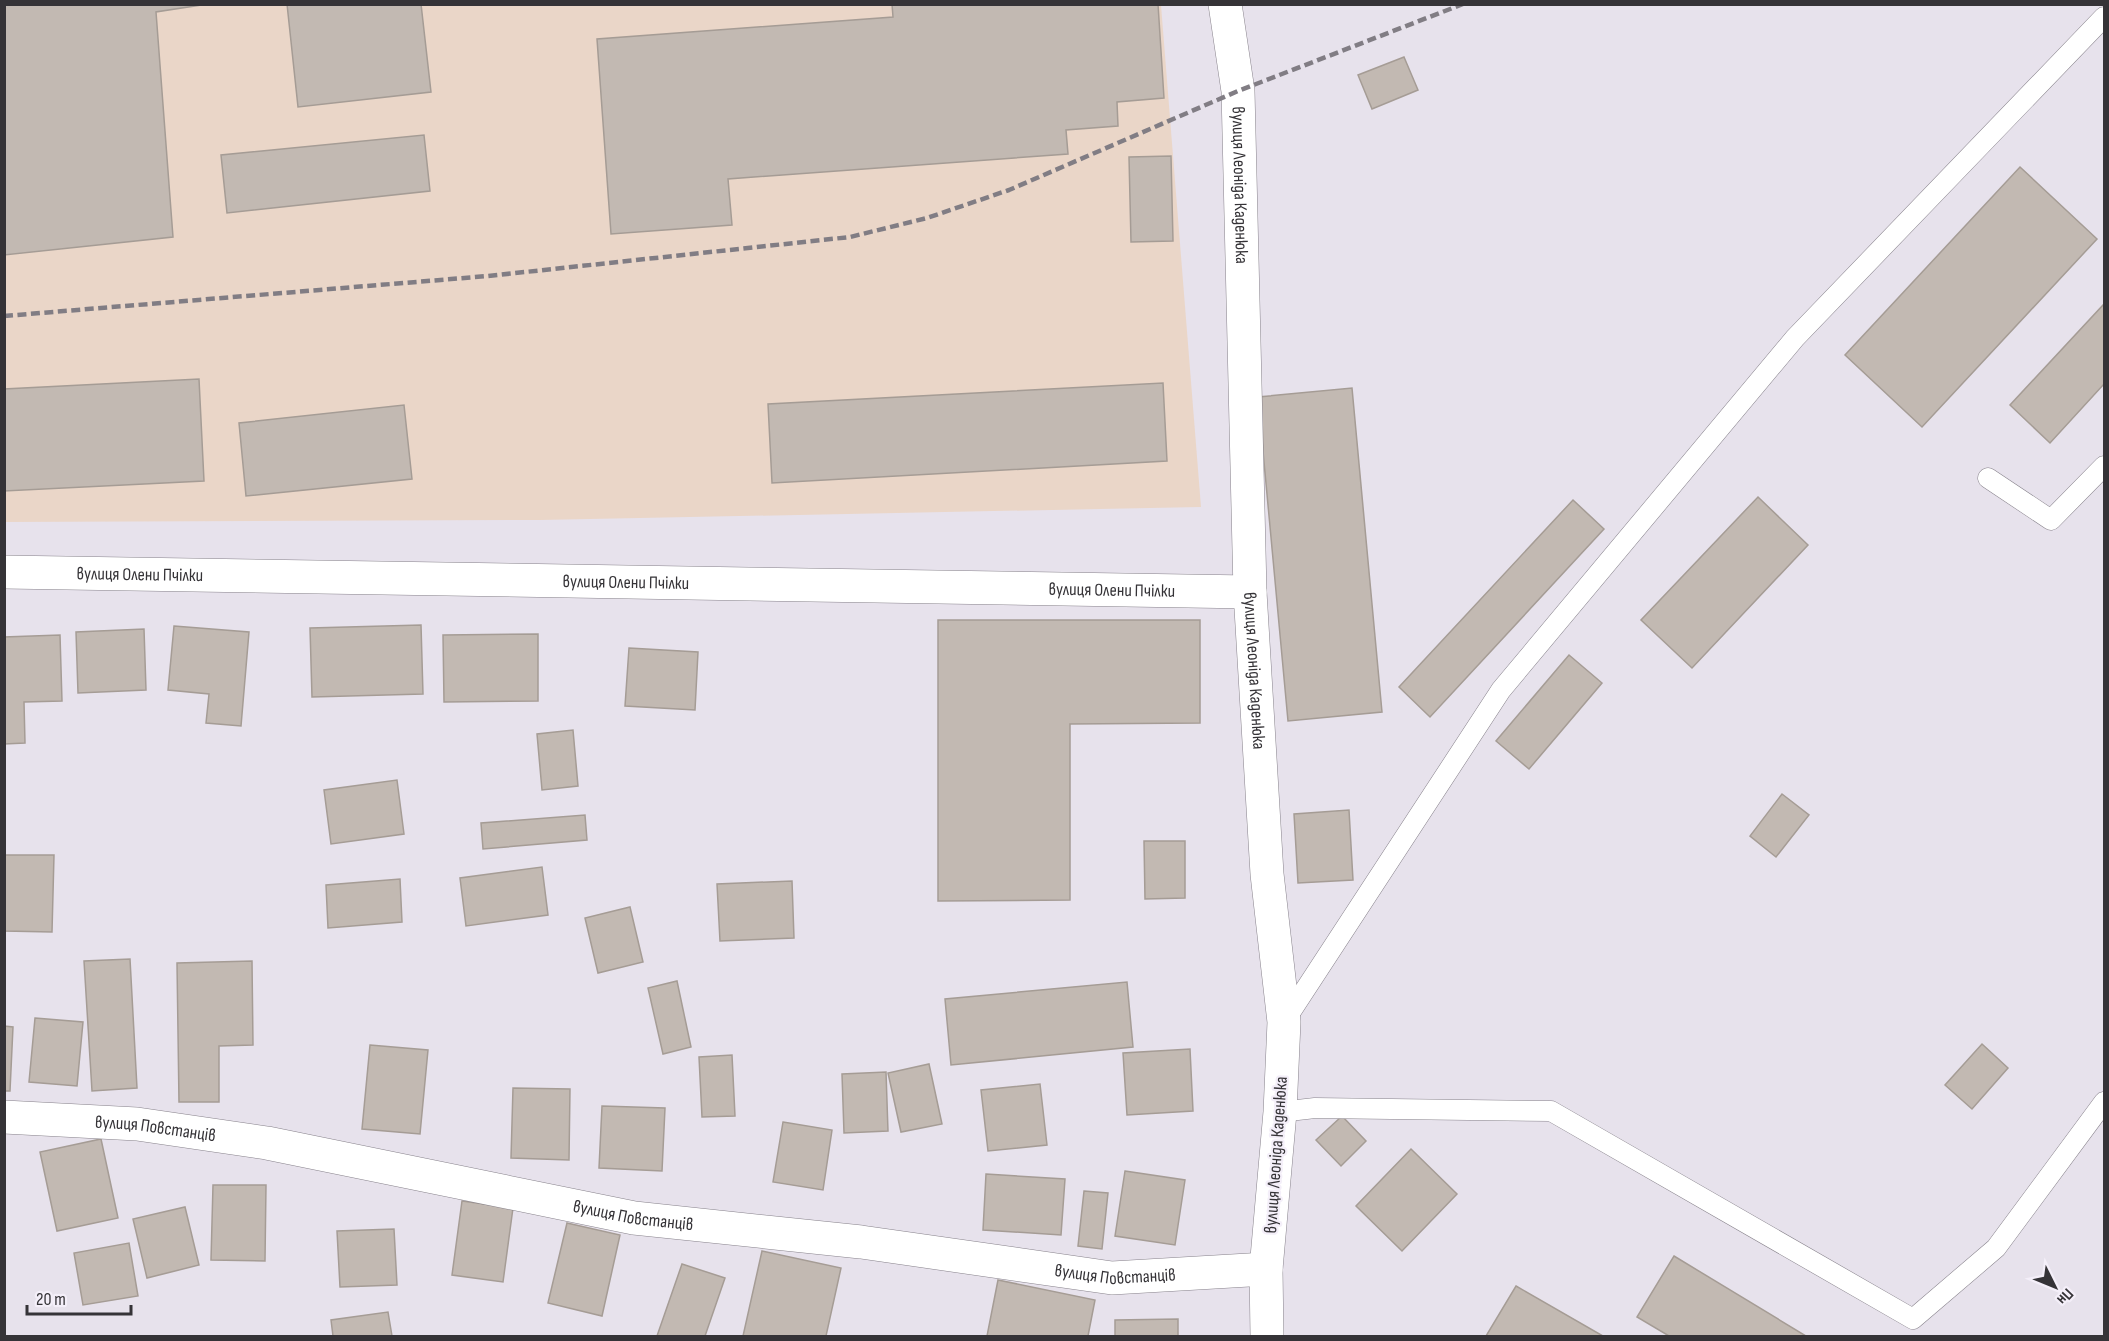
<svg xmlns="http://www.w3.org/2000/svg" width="2109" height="1341" viewBox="0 0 2109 1341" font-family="'Sofia Sans Condensed',sans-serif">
  <rect width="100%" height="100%" fill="#e7e2ec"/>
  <polygon fill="#ead6c8" points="4,5 1161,5 1201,507 540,520 5,522"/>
  <g fill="#c2b9b2" stroke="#a59c95" stroke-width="1.5">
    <polygon points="4,4 208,4 156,12 173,237 4,255"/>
    <polygon points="287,4 421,4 431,92 298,107"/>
    <polygon points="892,4 1158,4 1164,98 1117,102 1118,126 1066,130 1068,154 728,179 732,225 611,234 597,39 893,17"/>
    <polygon points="1404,57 1418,90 1372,109 1358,75"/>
    <polygon points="424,135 430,191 227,213 221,155"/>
    <polygon points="1171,156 1173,241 1131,242 1129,157"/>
    <polygon points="2020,167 2097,239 1922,427 1845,355"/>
    <polygon points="2104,304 2104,384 2050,443 2010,405"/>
    <polygon points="199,379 204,481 4,491 4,389"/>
    <polygon points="1163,383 1167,461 772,483 768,404"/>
    <polygon points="1352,388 1382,712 1288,721 1258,397"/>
    <polygon points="404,405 412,479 246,496 239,423"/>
    <polygon points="1758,497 1808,545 1692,668 1641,620"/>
    <polygon points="1573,500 1604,529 1430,717 1399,687"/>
    <polygon points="938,620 1200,620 1200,723 1070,724 1070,900 938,901"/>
    <polygon points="421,625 423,694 312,697 310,628"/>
    <polygon points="174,626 249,632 241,726 206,723 209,694 168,690"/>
    <polygon points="144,629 146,690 78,693 76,632"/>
    <polygon points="538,634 538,701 444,702 443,635"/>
    <polygon points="60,635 62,701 24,702 25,743 4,744 4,637"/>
    <polygon points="629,648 698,652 695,710 625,706"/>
    <polygon points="1569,655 1602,683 1529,769 1496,741"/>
    <polygon points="573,730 578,786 542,790 537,734"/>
    <polygon points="397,780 404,834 331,844 324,790"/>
    <polygon points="1782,794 1809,815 1776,857 1750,836"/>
    <polygon points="1349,810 1353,880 1298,883 1294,814"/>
    <polygon points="585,815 587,840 483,849 481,823"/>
    <polygon points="1144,841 1185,841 1185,898 1145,899"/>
    <polygon points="4,855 54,855 52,932 4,931"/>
    <polygon points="542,867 548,915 466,926 460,878"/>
    <polygon points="400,879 402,922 328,928 326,885"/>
    <polygon points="792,881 794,938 720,941 717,884"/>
    <polygon points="630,907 643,962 598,973 585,918"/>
    <polygon points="130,959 137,1088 92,1091 84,961"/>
    <polygon points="252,961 253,1045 219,1046 219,1102 179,1102 177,963"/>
    <polygon points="677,981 691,1047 663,1054 648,988"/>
    <polygon points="1127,982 1133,1047 951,1065 945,999"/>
    <polygon points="35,1018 83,1022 77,1086 29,1082"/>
    <polygon points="4,1026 13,1027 10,1091 4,1091"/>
    <polygon points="1982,1044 2008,1068 1972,1109 1945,1085"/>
    <polygon points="370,1045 428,1050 420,1134 362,1129"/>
    <polygon points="1190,1049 1193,1111 1127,1115 1123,1053"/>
    <polygon points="732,1055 735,1116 702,1117 699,1057"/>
    <polygon points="929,1064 942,1124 901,1132 888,1073"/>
    <polygon points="886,1072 888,1131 844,1133 842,1074"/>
    <polygon points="1040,1084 1047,1145 988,1151 981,1090"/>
    <polygon points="513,1088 570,1089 569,1160 511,1158"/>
    <polygon points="602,1106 665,1108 662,1171 599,1168"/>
    <polygon points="1342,1116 1366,1141 1341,1166 1316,1140"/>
    <polygon points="783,1122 832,1130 823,1190 773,1182"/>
    <polygon points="101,1139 118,1218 57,1231 40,1152"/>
    <polygon points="1411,1149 1457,1194 1402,1251 1356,1206"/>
    <polygon points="1125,1171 1185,1180 1175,1245 1115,1236"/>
    <polygon points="986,1174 1065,1179 1061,1235 983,1230"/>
    <polygon points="213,1185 266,1185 265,1261 211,1260"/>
    <polygon points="1084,1191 1108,1193 1102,1249 1078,1246"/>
    <polygon points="462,1201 513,1208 503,1282 452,1275"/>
    <polygon points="185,1207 199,1265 147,1278 133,1219"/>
    <polygon points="567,1223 620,1235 602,1316 548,1303"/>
    <polygon points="394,1229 397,1285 340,1287 337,1231"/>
    <polygon points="129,1243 138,1296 83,1305 74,1253"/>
    <polygon points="762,1251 841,1268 826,1336 743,1336"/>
    <polygon points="1674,1256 1806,1336 1669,1336 1637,1317"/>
    <polygon points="682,1264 725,1278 705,1336 657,1336"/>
    <polygon points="998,1280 1095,1300 1088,1336 987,1336"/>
    <polygon points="1516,1286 1603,1336 1486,1336"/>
    <polygon points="388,1312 392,1336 333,1336 331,1320"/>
    <polygon points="1178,1319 1178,1336 1115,1336 1115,1320"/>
  </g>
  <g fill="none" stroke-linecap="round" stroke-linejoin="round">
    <g stroke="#87828b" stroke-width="21">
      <g id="lane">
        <polyline points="1988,478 2051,520 2104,466"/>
        <polyline points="1284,1022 1501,690 1795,338 2104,17"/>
        <polyline points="1280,1112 1315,1108 1551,1111 1913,1319 1996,1248 2104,1102"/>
      </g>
    </g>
    <g stroke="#87828b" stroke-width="34">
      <g id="street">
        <path id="s1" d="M4 1117 137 1124 267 1143 634 1218 861 1242 1112 1278 1266 1269"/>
      </g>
    </g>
    <g stroke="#87828b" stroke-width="34">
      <g id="secondary">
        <path id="s2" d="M1225 4 1238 91 1250 592 1267 874 1284 1022 1280 1112 1266 1269 1267 1336"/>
        <path id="s3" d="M4 572 1250 592"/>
      </g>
    </g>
    <use href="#lane" stroke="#fff" stroke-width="20"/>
    <use href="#street" stroke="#fff" stroke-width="33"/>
    <use href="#secondary" stroke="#fff" stroke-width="33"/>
    <polyline stroke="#817d84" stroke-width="4.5" stroke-dasharray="9 4.5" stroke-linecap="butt" points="4,316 488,276 850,237 927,218 1009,190 1238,91 1463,4"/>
  </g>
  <g text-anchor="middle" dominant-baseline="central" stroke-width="4.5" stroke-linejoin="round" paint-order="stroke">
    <g font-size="18" fill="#353337" stroke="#f4eff9">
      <text stroke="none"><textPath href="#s2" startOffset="182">вулиця Леоніда Каденюка</textPath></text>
      <text stroke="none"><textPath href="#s3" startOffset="136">вулиця Олени Пчілки</textPath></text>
      <text stroke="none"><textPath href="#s3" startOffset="622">вулиця Олени Пчілки</textPath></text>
      <text stroke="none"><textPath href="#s3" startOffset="1108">вулиця Олени Пчілки</textPath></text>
      <text stroke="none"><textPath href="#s2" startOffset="668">вулиця Леоніда Каденюка</textPath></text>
      <text stroke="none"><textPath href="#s1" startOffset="152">вулиця Повстанців</textPath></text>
      <text transform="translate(1276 1155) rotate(-86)">вулиця Леоніда Каденюка</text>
      <text stroke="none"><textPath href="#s1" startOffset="638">вулиця Повстанців</textPath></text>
      <text stroke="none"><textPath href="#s1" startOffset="1124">вулиця Повстанців</textPath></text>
    </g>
  </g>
  <rect width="2109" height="1341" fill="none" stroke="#353337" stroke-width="12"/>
  <g transform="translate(2055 1287) rotate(133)" stroke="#f4eff9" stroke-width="4.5" paint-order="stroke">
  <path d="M0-4.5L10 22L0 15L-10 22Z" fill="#353337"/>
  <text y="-9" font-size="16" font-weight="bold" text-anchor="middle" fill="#353337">Пн</text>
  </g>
  <path d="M27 1305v9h104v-9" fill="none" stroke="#353337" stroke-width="3"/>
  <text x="36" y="1305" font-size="18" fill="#353337" stroke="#f4eff9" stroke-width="4.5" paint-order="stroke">20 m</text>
</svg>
